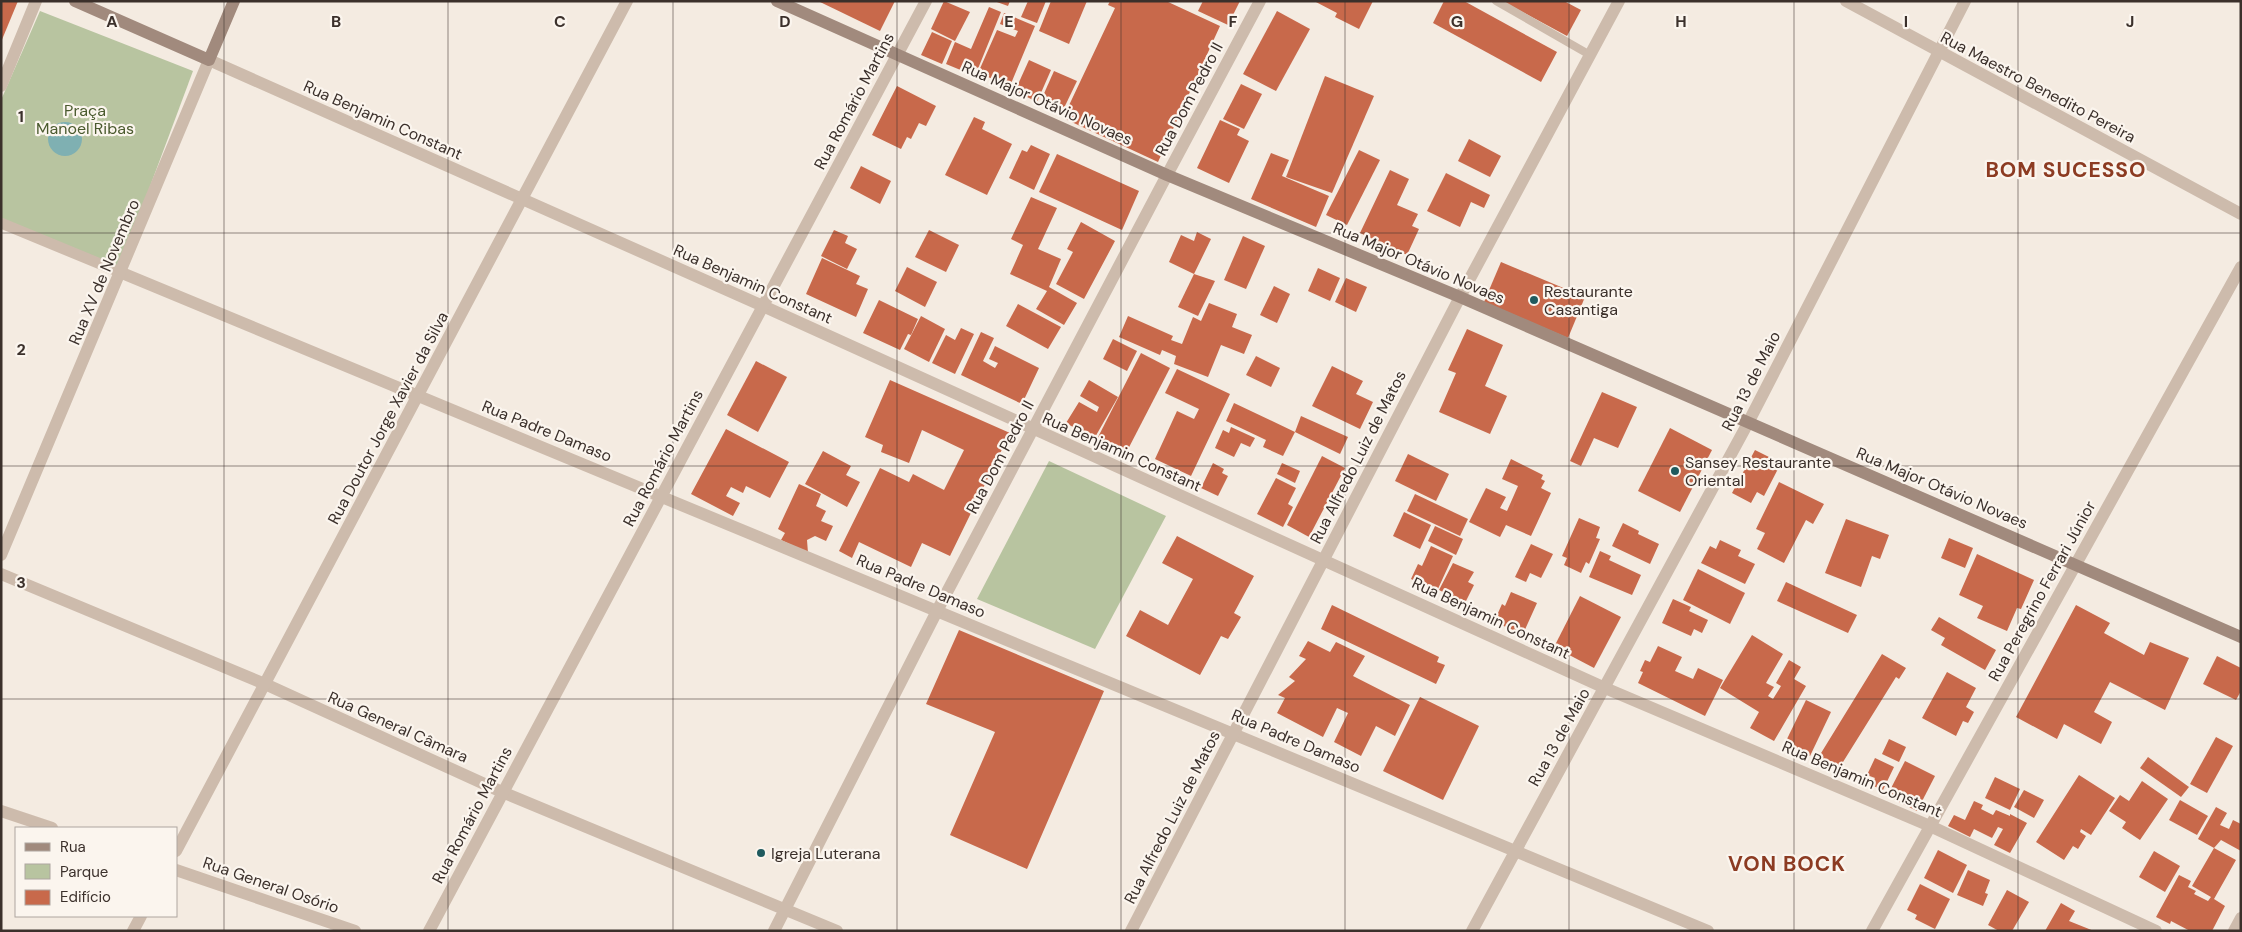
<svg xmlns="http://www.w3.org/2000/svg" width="2242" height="932" viewBox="0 0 2242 932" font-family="'DM Sans',sans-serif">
  <rect width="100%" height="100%" fill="#f4ebe1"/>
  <g fill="#b8c4a0">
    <polygon points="40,11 193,71 120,267 1,218 1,100"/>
    <polygon points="1049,461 1166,516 1095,649 977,599"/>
  </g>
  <circle fill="#7fb0b2" cx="65" cy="139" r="17"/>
  <g fill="#c8694b">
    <polygon points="1,1 18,1 1,42"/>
    <polygon points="818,1 895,1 880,31"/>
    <polygon points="944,1 970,12 955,41 931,29"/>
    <polygon points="994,1 1010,1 1008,6"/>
    <polygon points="1028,1 1046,1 1037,23 1021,17"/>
    <polygon points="1051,1 1087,1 1069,44 1039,31"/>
    <polygon points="1110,1 1166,1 1220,26 1158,162 1063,118 1115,8 1108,5"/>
    <polygon points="1203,1 1240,1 1228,25 1198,11"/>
    <polygon points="1314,1 1373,1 1359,29 1335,17 1337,13"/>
    <polygon points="1444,1 1464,1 1557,52 1541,82 1433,23"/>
    <polygon points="1502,1 1564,1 1581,10 1567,36"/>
    <polygon points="989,7 1001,12 975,76 946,64 955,42 971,49"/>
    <polygon points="1277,11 1310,29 1276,91 1243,74"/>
    <polygon points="1004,13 1035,26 1010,86 978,73 997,30 1015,37 1018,31 1000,24"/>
    <polygon points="932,32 952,41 942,64 921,55"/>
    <polygon points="1029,60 1051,70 1037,102 1015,91"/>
    <polygon points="1054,71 1077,81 1064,108 1042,98"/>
    <polygon points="1325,76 1374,96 1332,193 1286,177"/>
    <polygon points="1241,84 1262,94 1244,129 1223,119"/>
    <polygon points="897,86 936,106 926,126 919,123 911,139 907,137 901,149 872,135"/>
    <polygon points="974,117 985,122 982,129 1012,144 987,195 945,175"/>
    <polygon points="1220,120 1240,129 1237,135 1249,141 1229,183 1197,168"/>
    <polygon points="1469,139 1501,156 1490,177 1458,161"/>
    <polygon points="1031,145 1050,154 1034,190 1009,178 1022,150 1027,152"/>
    <polygon points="1359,150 1380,160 1347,225 1326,215"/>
    <polygon points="1271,153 1289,160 1282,176 1329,196 1316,227 1251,199"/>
    <polygon points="1057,154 1139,191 1122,230 1039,192"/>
    <polygon points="861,166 891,181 880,204 850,188"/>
    <polygon points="1390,170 1409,179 1397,205 1418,214 1412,226 1419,229 1407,255 1360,233"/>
    <polygon points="1446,173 1490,195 1484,208 1471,202 1460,227 1427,211"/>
    <polygon points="1031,197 1057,208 1038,249 1061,259 1049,287 1077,303 1064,325 1036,309 1047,291 1010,274 1023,245 1011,239"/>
    <polygon points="1081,222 1115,241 1084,299 1056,284 1073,252 1067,249"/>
    <polygon points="834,230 848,236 845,243 857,249 847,269 821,256"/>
    <polygon points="929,230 959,245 946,272 915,257"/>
    <polygon points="1197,232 1211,239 1194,274 1169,262 1181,235 1194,241"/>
    <polygon points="1243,236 1265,246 1246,289 1224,280"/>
    <polygon points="822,258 860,276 856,284 868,289 856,317 806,294"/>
    <polygon points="1501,262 1585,297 1568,338 1484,302"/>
    <polygon points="907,267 937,282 925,307 895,291"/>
    <polygon points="1318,268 1340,278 1330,301 1308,291"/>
    <polygon points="1194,274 1215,281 1198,316 1178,307"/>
    <polygon points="1346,278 1367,287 1356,312 1335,302"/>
    <polygon points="1274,286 1290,294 1277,323 1260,315"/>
    <polygon points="879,300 918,319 911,335 908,334 900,350 863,333"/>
    <polygon points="1209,303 1237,314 1232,327 1252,335 1244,354 1221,345 1208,377 1174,364 1176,356 1162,350 1160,355 1119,337 1128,316 1173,336 1171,340 1182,344 1193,317 1201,321"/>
    <polygon points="1018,304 1061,327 1048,349 1006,326"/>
    <polygon points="921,316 945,329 929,362 904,349"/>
    <polygon points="961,328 974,334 955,374 932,363 946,335 955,340"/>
    <polygon points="1467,329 1503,345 1485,386 1507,396 1490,434 1439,412 1456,373 1448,370"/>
    <polygon points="981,332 994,338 983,361 995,368 998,363 989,359 995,346 1039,368 1022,404 961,375"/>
    <polygon points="1113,339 1137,351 1127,371 1103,359"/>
    <polygon points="1141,353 1170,368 1125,455 1096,441"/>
    <polygon points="1256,356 1280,368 1271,387 1246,375"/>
    <polygon points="756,361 787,377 758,432 727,415"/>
    <polygon points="1332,366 1363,381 1356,394 1373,402 1360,429 1312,406"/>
    <polygon points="1177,369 1230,394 1191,476 1155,459 1177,411 1194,419 1199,409 1165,393"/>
    <polygon points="890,380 1010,433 950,556 922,543 911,567 859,542 852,558 839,551 880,468 909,482 913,474 944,490 964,450 922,430 909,463 881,452 883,445 865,437"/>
    <polygon points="1089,380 1118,397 1094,439 1066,423 1079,402 1097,412 1099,407 1080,396"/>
    <polygon points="1602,392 1637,407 1618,448 1594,438 1581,466 1570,461"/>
    <polygon points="1234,403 1295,432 1283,456 1263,447 1266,440 1226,421"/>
    <polygon points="1301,416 1348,437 1340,454 1295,432"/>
    <polygon points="1231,427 1255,438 1250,447 1241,443 1234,457 1215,448 1223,430 1229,433"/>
    <polygon points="1670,428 1712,450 1680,512 1638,491"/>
    <polygon points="726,429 789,462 770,498 746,486 743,493 731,487 726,496 740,503 733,516 691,494"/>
    <polygon points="1755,450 1781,463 1764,496 1757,492 1751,503 1732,493"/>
    <polygon points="823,451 851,466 846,475 860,482 847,507 805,484"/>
    <polygon points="1408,454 1449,474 1436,501 1395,481"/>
    <polygon points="1322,456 1345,468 1309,537 1287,525"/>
    <polygon points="1511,459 1543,475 1541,479 1545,481 1541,488 1551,493 1531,536 1506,525 1500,537 1469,522 1486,488 1506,497 1500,508 1507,511 1518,486 1502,479"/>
    <polygon points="1213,463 1224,469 1222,473 1228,476 1218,496 1201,488"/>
    <polygon points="1282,463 1300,471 1295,483 1277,474"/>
    <polygon points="1276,478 1296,488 1288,504 1293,507 1283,527 1257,514"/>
    <polygon points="1779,482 1824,504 1813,524 1806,520 1784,563 1757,549 1765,533 1756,529"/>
    <polygon points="799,484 821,494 816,506 826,511 821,521 833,526 826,541 815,536 807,540 808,553 781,540 785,533 778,529"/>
    <polygon points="1415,494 1468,519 1460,536 1407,511"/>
    <polygon points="1404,512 1431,525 1420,549 1393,536"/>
    <polygon points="1579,518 1600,527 1596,538 1600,539 1589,564 1586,562 1581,573 1564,565 1567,558 1562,556"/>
    <polygon points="1846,519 1889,535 1880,559 1872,556 1861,587 1825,573"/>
    <polygon points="1623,523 1639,531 1638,534 1659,544 1650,564 1612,546"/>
    <polygon points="1435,526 1463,539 1456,555 1428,541"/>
    <polygon points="1177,536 1254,576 1234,613 1241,617 1228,639 1221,636 1200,675 1126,636 1140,610 1168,625 1193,579 1162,563"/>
    <polygon points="1949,538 1973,548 1965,568 1941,558"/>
    <polygon points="1720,540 1741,550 1738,556 1755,564 1745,584 1701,563 1710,546 1716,549"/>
    <polygon points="1531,544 1553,554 1541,578 1530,573 1526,582 1515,577"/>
    <polygon points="1431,546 1453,556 1437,591 1411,579 1418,564 1422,566"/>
    <polygon points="1600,551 1611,556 1609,560 1641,575 1632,595 1589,577"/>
    <polygon points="1977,554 2034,580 2021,609 2017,608 2007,631 1977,618 1983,606 1959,595"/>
    <polygon points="1453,563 1474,572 1468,582 1474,585 1465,603 1439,590"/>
    <polygon points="1698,569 1745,593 1730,624 1683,600"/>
    <polygon points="1786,582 1857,615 1848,633 1777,601"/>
    <polygon points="1511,592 1537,603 1523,634 1494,622 1502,604 1505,606"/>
    <polygon points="1580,596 1621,617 1594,668 1554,647"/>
    <polygon points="1673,599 1691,607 1689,611 1708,620 1702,633 1694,629 1691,636 1662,623"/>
    <polygon points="1332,605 1439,657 1437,662 1445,665 1436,684 1321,629"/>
    <polygon points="2076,605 2110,623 2104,633 2144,655 2150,642 2189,658 2165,710 2110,682 2094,712 2112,722 2101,744 2064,724 2057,739 2016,717"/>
    <polygon points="1939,617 1996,650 1985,670 1941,645 1945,638 1931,630"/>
    <polygon points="959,630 1104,691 1027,869 950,835 995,732 926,704"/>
    <polygon points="1752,635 1783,654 1766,683 1774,687 1768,696 1773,699 1781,686 1776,683 1789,660 1801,667 1794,679 1806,686 1774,741 1750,728 1759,712 1720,688"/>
    <polygon points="1308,641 1330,652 1336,642 1365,656 1353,676 1410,705 1395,736 1376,726 1361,756 1334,742 1348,713 1337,708 1323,737 1277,713 1285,698 1278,695 1295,681 1289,677 1306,659 1299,656"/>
    <polygon points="1658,646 1682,657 1675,671 1693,679 1698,668 1723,680 1705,716 1638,683 1643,672 1640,671 1645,660 1650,662"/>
    <polygon points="1882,654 1906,668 1899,679 1896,677 1838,770 1818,758"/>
    <polygon points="2217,656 2241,668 2241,691 2236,700 2203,684"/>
    <polygon points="1947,672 1976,688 1966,707 1974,712 1968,723 1963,721 1956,736 1922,718"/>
    <polygon points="1420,697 1479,726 1443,800 1383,771"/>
    <polygon points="1806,700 1831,712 1810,756 1785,743"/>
    <polygon points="2216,737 2233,746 2207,793 2190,784"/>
    <polygon points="1889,739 1906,747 1899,762 1882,754"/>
    <polygon points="2148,757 2189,787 2181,797 2140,768"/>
    <polygon points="1875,758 1894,767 1883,790 1871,785 1875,778 1867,775"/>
    <polygon points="1905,761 1935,776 1917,811 1887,796"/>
    <polygon points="2079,775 2115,798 2091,835 2081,829 2080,832 2086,836 2078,849 2073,846 2064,860 2036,842"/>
    <polygon points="1995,777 2020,789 2010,810 1985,798"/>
    <polygon points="2142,781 2168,799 2140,840 2122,828 2126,822 2109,811 2120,795 2129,801"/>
    <polygon points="2024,790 2044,800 2034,818 2014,807"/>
    <polygon points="2180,800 2208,816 2197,835 2169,820"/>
    <polygon points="1974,801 1983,805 1981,809 1993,815 1996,810 2010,816 2010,814 2027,823 2010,853 1994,845 2003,829 1998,827 1992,838 1974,829 1970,837 1948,826 1954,815 1965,820"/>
    <polygon points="2216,807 2227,813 2220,825 2229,829 2233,820 2241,824 2241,851 2221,840 2214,848 2198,839"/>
    <polygon points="2214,848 2236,860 2214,899 2225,906 2212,931 2190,931 2171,921 2170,924 2156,917 2179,875 2191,881 2188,887 2196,891 2194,894 2208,901 2211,897 2192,886"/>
    <polygon points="1938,850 1967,865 1953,893 1924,878"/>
    <polygon points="2154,851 2180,866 2165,892 2139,877"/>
    <polygon points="1968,870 1990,880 1985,893 1988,894 1983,906 1957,895"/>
    <polygon points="1920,884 1950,899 1935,929 1915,919 1917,915 1907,910"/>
    <polygon points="2007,890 2029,902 2012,931 1999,931 1988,925"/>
    <polygon points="2061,903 2075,911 2069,921 2094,931 2045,931"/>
  </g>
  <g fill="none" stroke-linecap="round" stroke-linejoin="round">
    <polyline stroke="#cdbbac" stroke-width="8" points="1496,1 1590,55"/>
    <polyline stroke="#cdbbac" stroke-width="11" points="1,223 122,273"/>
    <g stroke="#cdbbac" stroke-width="12">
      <polyline points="1846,1 2241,214"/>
      <polyline points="209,60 763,306 1605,688 1930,826 2156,931"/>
      <polyline points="1,86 36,1"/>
      <polyline points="122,273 1708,931"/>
      <polyline points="1,574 265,684 502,792 837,931"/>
      <polyline points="1,811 52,828"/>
      <polyline points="176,870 355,931"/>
      <polyline points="774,931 937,611 1167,175"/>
      <polyline points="1131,931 1460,297 1619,1"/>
      <polyline points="1472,931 1748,423 1965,1"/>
      <polyline points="1872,931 2241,267"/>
      <polyline points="2234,931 2241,918"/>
    </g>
    <g stroke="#cdbbac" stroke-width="12">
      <polyline points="1167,175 1260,1"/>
      <polyline points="1,555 209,60"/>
      <polyline points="176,851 627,1"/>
      <polyline points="133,931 141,916"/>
      <polyline points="429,931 926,1"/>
    </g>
    <g stroke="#a18a7d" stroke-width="12">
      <polyline points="75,1 209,60 234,1"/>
      <polyline points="777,1 1167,175 1460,297 2241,637"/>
    </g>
  </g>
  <path fill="none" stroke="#3b302b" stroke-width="1" stroke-opacity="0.55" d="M224 1V931M448 1V931M673 1V931M897 1V931M1121 1V931M1345 1V931M1569 1V931M1794 1V931M2018 1V931M1 233H2241M1 466H2241M1 699H2241"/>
  <g fill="#1f5a5e" stroke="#fbf5ee" stroke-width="2">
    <circle cx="1534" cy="300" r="5"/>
    <circle cx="1675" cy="471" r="5"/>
    <circle cx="761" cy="853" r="5"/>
  </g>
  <g text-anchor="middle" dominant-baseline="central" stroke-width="4.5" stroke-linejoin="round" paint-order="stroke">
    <g font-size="16" fill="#3b302b" stroke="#fbf5ee">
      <text transform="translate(2038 87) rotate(28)">Rua Maestro Benedito Pereira</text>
      <text transform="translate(1189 99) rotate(-62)">Rua Dom Pedro II</text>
      <text transform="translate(854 101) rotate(-62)">Rua Romário Martins</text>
      <text transform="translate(1047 103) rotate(24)">Rua Major Otávio Novaes</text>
      <text transform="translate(383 120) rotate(24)">Rua Benjamin Constant</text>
      <text transform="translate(1419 263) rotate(23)">Rua Major Otávio Novaes</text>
      <text transform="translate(104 272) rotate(-67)">Rua XV de Novembro</text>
      <text transform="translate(753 284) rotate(24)">Rua Benjamin Constant</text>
      <text transform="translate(1751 381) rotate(-63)">Rua 13 de Maio</text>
      <text transform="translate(388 418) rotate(-62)">Rua Doutor Jorge Xavier da Silva</text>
      <text transform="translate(547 431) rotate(22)">Rua Padre Damaso</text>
      <text transform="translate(1122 452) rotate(24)">Rua Benjamin Constant</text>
      <text transform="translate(1000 457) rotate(-62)">Rua Dom Pedro II</text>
      <text transform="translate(1358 457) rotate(-63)">Rua Alfredo Luiz de Matos</text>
      <text transform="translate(663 458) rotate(-62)">Rua Romário Martins</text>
      <text transform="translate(1942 488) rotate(23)">Rua Major Otávio Novaes</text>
      <text transform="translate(921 586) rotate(23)">Rua Padre Damaso</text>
      <text transform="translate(2042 591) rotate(-61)">Rua Peregrino Ferrari Júnior</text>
      <text transform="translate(1491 618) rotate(25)">Rua Benjamin Constant</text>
      <text transform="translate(398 727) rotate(24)">Rua General Câmara</text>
      <text transform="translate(1559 737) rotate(-61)">Rua 13 de Maio</text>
      <text transform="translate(1296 741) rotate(23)">Rua Padre Damaso</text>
      <text transform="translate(1862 779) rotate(23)">Rua Benjamin Constant</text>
      <text transform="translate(472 815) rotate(-62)">Rua Romário Martins</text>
      <text transform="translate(1172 817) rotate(-63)">Rua Alfredo Luiz de Matos</text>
      <text transform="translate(271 885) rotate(19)">Rua General Osório</text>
    </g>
    <g font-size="16" fill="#4a5a2e" stroke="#fbf5ee">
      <text x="85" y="110">Praça<tspan x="85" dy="18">Manoel Ribas</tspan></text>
    </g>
    <g font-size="16" fill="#3b302b" stroke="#fbf5ee" text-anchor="start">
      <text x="1544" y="291">Restaurante<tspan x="1544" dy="18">Casantiga</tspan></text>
      <text x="1685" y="462">Sansey Restaurante<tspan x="1685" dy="18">Oriental</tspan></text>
      <text x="771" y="853">Igreja Luterana</text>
    </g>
    <g font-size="21" font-weight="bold" letter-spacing="1" fill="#8c3b22" stroke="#fbf5ee">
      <text x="2066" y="170">BOM SUCESSO</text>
      <text x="1787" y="864">VON BOCK</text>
    </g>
  </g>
  <g font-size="16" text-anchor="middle" font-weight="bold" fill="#3b302b" stroke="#fbf5ee" stroke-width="4.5" stroke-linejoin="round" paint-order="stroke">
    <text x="112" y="27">A</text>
    <text x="336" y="27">B</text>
    <text x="560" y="27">C</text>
    <text x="785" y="27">D</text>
    <text x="1009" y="27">E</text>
    <text x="1233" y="27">F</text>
    <text x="1457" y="27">G</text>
    <text x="1681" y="27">H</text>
    <text x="1906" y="27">I</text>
    <text x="2130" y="27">J</text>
    <text x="21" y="122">1</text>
    <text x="21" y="355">2</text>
    <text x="21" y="588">3</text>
  </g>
  <rect width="2242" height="932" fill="none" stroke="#3b302b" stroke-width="5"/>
  <rect x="15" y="827" width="162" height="90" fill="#fbf5ee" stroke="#aea6a0"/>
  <rect x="25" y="843" width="25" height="8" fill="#a18a7d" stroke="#aea6a0"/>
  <text x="60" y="852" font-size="15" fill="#3b302b">Rua</text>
  <rect x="25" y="864" width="25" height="15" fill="#b8c4a0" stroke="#aea6a0"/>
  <text x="60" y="877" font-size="15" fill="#3b302b">Parque</text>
  <rect x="25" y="890" width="25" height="15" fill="#c8694b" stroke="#aea6a0"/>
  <text x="60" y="902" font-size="15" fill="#3b302b">Edifício</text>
</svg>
